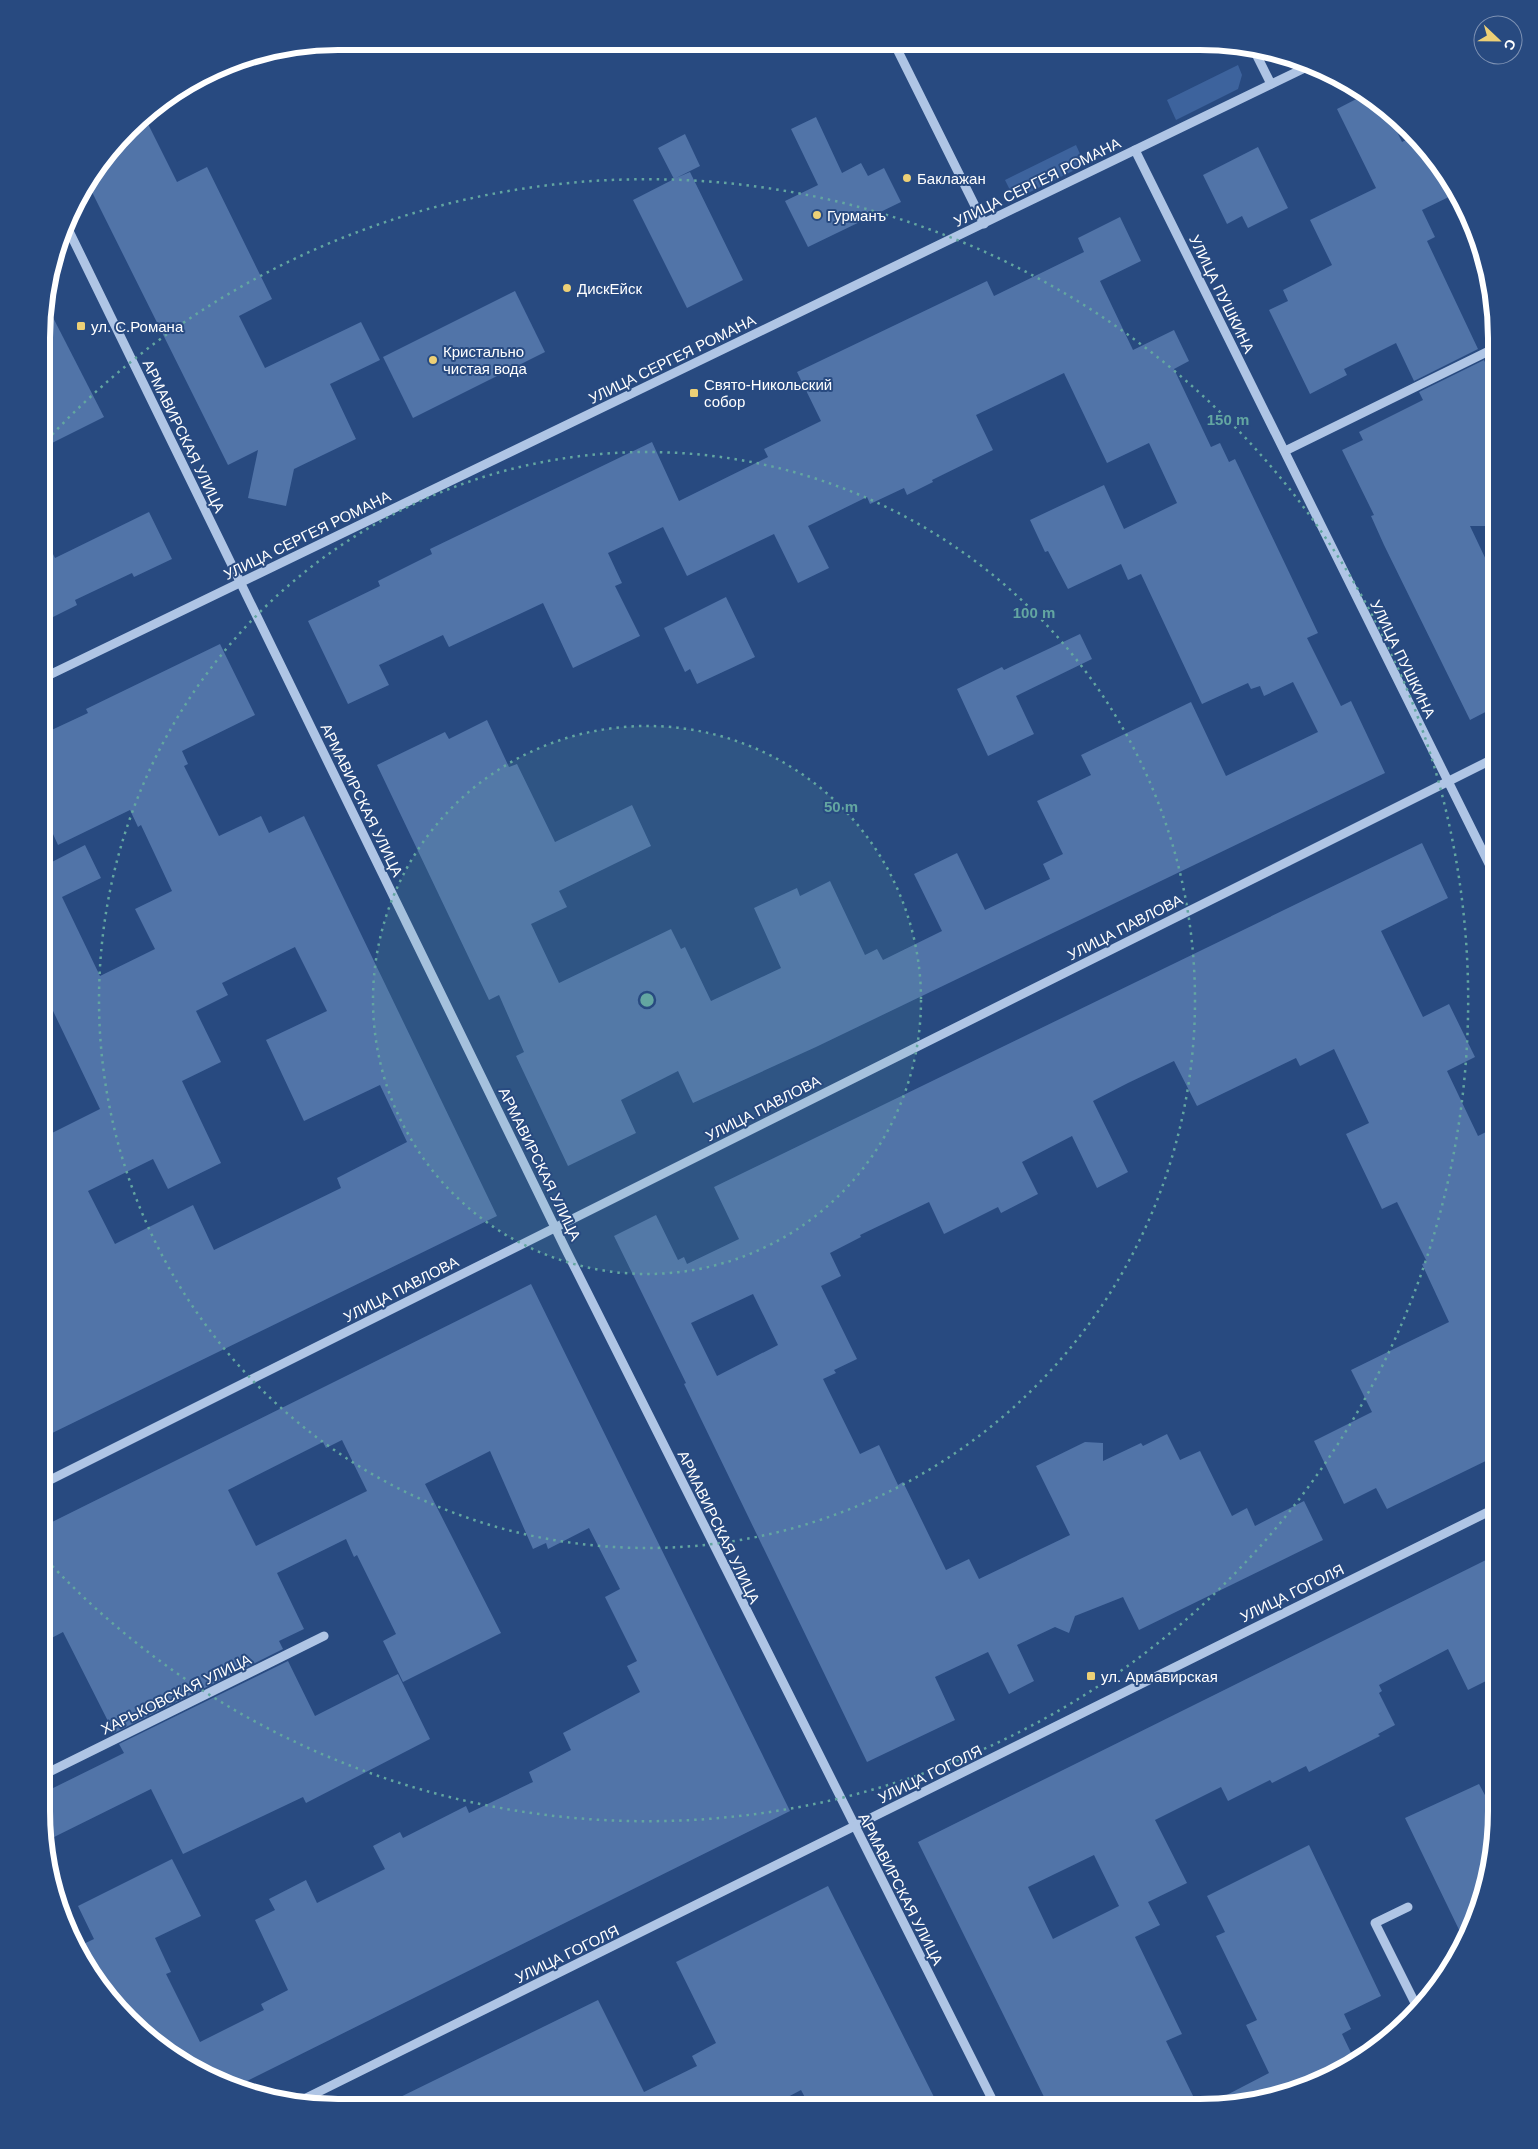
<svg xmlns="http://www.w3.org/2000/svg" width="1538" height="2149" viewBox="0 0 1538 2149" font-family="Arial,sans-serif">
  <rect width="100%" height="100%" fill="#284a80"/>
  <g fill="#3d639d">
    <polygon points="1238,65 1242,75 1238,89 1176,120 1167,100"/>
    <polygon points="1076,145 1085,165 1024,195 1010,190 1005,180"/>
  </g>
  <g fill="#5174a8" fill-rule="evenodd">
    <polygon points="1366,94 1385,107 1402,142 1416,135 1423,142 1457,193 1422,210 1435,237 1427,241 1478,349 1414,381 1396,343 1344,369 1347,375 1310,394 1269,310 1288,301 1283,290 1332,265 1310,220 1376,188 1337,109"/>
    <polygon points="143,114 177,182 207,167 272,299 239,316 265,368 361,322 380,360 330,384 356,439 294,469 286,506 248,498 258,450 228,465 87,182"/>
    <polygon points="816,117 842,173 861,163 868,176 884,168 901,202 808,247 785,201 818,185 791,129"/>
    <polygon points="685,134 700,166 676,178 690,172 743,280 687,308 633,200 674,179 658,148"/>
    <polygon points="1258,147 1288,208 1248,228 1242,216 1227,224 1203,175"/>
    <polygon points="1120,217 1141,261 1100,281 1133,350 1174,330 1189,361 1174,369 1211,447 1220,443 1229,462 1235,459 1318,633 1307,638 1341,706 1351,701 1385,773 816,1047 693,1103 678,1071 621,1100 636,1133 568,1166 516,1056 524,1052 499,995 489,1000 377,765 445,732 449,739 487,720 509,767 517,764 555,842 632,805 651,846 559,891 567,907 531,924 559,983 671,929 681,949 685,947 711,1001 781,968 754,908 797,888 800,896 830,881 865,955 877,949 883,960 942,931 914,874 957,853 985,910 1050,879 1043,864 1063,854 1037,801 1091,775 1081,755 1191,702 1226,776 1318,732 1293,682 1264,696 1260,686 1251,689 1248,683 1202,704 1141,574 1128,580 1121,564 1068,589 1048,551 1045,552 1030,520 1104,485 1124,529 1177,503 1149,443 1107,463 1064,373 976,415 993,450 932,480 933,482 907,495 904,488 870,504 867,497 808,526 829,568 798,583 774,534 687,576 663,527 608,553 622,583 615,586 640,636 573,668 543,603 449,647 443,635 379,665 389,685 348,704 308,621 380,586 378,581 432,554 430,549 652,442 679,501 768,457 764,449 821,421 797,372 987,281 994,296 1084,252 1078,238"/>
    <polygon points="515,291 545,352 413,418 383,357"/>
    <polygon points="44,300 104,417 44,447"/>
    <polygon points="1484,360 1497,387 1497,526 1470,526 1497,583 1497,706 1470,720 1384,545 1371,516 1374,515 1342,450 1363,440 1359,432 1423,400 1419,392"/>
    <polygon points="149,512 172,559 134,577 132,573 75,600 77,605 43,622 43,534 55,558"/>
    <polygon points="726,597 755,657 697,684 690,669 685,672 664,628"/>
    <polygon points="1080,634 1092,659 1016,696 1034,734 988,756 957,689 1002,667 1004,670"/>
    <path d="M220 644 255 715 182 751 188 764 184 766 219 836 261 816 269 833 304 816 497 1216 42 1438V1138L100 1109 43 990V859L46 865 85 845 101 878 62 897 100 976 155 949 135 909 172 891 141 825 138 827 130 810 58 845 43 812V734L88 713 86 709ZM295 947 327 1011 266 1040 304 1121 380 1085 407 1142 337 1178 341 1188 214 1250 193 1205 115 1244 88 1191 153 1159 168 1189 221 1163 182 1081 221 1062 196 1011 228 995 222 983Z"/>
    <path d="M1422 843 1448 898 1381 931 1423 1017 1449 1004 1475 1057 1447 1071 1478 1136 1496 1127V1456L1387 1509 1376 1488 1344 1504 1314 1441 1372 1412 1351 1370 1449 1322 1422 1264 1427 1262 1397 1202 1382 1209 1346 1134 1369 1123 1334 1049 1300 1066 1296 1058 1197 1106 1174 1061 1128 1083 1093 1101 1128 1172 1097 1188 1072 1136 1022 1162 1038 1194 1001 1213 998 1207 944 1234 929 1202 860 1235 861 1237 830 1253 841 1276 821 1286 857 1359 834 1370 836 1373 823 1379 860 1454 879 1445 898 1485 903 1482 946 1570 969 1559 979 1579 1070 1535 1036 1466 1085 1442 1103 1443V1461L1141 1443 1143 1446 1167 1434 1180 1460 1200 1451 1232 1516 1247 1508 1255 1526 1304 1501 1323 1540 1139 1630 1123 1597 1075 1616 1069 1633 1055 1627 1017 1645 1034 1681 1009 1694 988 1652 935 1677 955 1720 867 1762 684 1384 686 1383 614 1236 656 1215 678 1260 684 1257 687 1264 739 1239 714 1187ZM753 1294 778 1345 717 1376 691 1323Z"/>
    <path d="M531 1284 790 1811 233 2088 224 2085 157 2047 103 1992 75 1948 94 1939 78 1906 172 1859 201 1916 155 1938 171 1972 166 1974 200 2042 264 2010 261 2004 288 1990 255 1920 275 1910 269 1899 306 1880 317 1903 385 1869 373 1846 400 1832 403 1838 466 1806 469 1813 533 1782 529 1772 571 1750 563 1733 640 1692 627 1666 637 1661 605 1597 620 1589 589 1528 548 1549 546 1543 533 1549 490 1451 425 1484 501 1633 403 1682 383 1641 396 1634 357 1555 354 1557 346 1539 277 1573 304 1629 279 1641 283 1649 114 1733 63 1632 42 1643V1527ZM342 1440 367 1491 256 1546 228 1490 323 1442 326 1448Z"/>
    <path d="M1496 1555V1676L1468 1690 1448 1649 1379 1685 1382 1691 1379 1693 1395 1725 1378 1734 1380 1736 1309 1772 1306 1766 1272 1783 1270 1780 1228 1801 1221 1787 1155 1820 1187 1883 1148 1902 1160 1925 1135 1937 1182 2034 1166 2041 1199 2108 1049 2107 918 1842ZM1094 1855 1119 1906 1053 1939 1028 1887Z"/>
    <polygon points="288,1661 315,1716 398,1674 430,1739 306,1803 303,1797 183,1854 151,1789 44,1842 41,1794 124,1753 119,1744"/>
    <polygon points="1479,1784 1486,1797 1496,1792 1496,1831 1481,1907 1464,1940 1405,1818"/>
    <polygon points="1309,1845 1381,1996 1344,2014 1351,2029 1342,2034 1355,2061 1331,2077 1277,2098 1222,2105 1219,2099 1269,2073 1246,2025 1257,2020 1216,1936 1225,1932 1207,1896"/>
    <polygon points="828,1886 939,2107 810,2107 801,2090 769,2107 384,2105 598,2000 644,2092 697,2066 692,2056 716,2043 676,1962"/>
  </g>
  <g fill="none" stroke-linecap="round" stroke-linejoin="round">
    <g stroke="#afc5e5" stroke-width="9">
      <polyline points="894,43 984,224"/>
      <polyline points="1253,48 1271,84"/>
      <polyline points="1135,150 1497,880"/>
      <polyline points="68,229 566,1250 996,2107"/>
      <polyline points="1285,451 1497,347"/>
      <polyline points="43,678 1313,64"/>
      <polyline points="42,1484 1497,757"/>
      <polyline points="41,1776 324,1636"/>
      <polyline points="1408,1907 1375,1923 1418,2009"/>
      <polyline points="294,2104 1496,1508"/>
    </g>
  </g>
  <circle cx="647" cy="1000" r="274" fill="#63a6a1" fill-opacity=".12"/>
  <g fill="none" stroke="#63a6a1" stroke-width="2.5" stroke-dasharray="2.5 5">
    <circle cx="647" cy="1000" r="274"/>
    <circle cx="647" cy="1000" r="548"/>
    <path d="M47 440A821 821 0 1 1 42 1555"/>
  </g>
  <g fill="#edd076" stroke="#284a80" stroke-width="2">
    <circle cx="907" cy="178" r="5"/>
    <circle cx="817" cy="215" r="5"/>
    <circle cx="567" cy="288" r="5"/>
    <rect x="76" y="321" width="10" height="10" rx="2.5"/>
    <circle cx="433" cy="360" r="5"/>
    <rect x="689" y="388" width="10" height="10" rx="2.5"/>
    <rect x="1086" y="1671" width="10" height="10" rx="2.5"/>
  </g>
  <g text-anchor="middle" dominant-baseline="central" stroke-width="4" stroke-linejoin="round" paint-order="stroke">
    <g font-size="15" fill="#fff" stroke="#284a80" text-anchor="start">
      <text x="917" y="178">Баклажан</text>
      <text x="827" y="215">Гурманъ</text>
      <text x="577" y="288">ДискЕйск</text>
      <text x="91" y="326">ул. С.Романа</text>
      <text x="443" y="351">Кристально<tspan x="443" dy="17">чистая вода</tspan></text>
      <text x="704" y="384">Свято-Никольский<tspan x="704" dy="17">собор</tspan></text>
      <text x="1101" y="1676">ул. Армавирская</text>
    </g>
    <g font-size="15" fill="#fff" stroke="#284a80">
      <text transform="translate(1037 182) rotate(-26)">УЛИЦА СЕРГЕЯ РОМАНА</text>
      <text transform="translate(1222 294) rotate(64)">УЛИЦА ПУШКИНА</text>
      <text transform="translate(672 359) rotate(-26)">УЛИЦА СЕРГЕЯ РОМАНА</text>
      <text transform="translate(184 436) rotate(64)">АРМАВИРСКАЯ УЛИЦА</text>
      <text transform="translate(307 535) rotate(-26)">УЛИЦА СЕРГЕЯ РОМАНА</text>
      <text transform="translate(1403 659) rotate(64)">УЛИЦА ПУШКИНА</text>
      <text transform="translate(362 800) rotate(64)">АРМАВИРСКАЯ УЛИЦА</text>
      <text transform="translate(1125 927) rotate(-27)">УЛИЦА ПАВЛОВА</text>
      <text transform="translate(763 1108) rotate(-27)">УЛИЦА ПАВЛОВА</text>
      <text transform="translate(540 1164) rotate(64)">АРМАВИРСКАЯ УЛИЦА</text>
      <text transform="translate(401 1289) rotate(-27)">УЛИЦА ПАВЛОВА</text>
      <text transform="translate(719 1527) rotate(64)">АРМАВИРСКАЯ УЛИЦА</text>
      <text transform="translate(1292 1593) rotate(-26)">УЛИЦА ГОГОЛЯ</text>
      <text transform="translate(176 1694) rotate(-26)">ХАРЬКОВСКАЯ УЛИЦА</text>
      <text transform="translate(930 1774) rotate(-26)">УЛИЦА ГОГОЛЯ</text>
      <text transform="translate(901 1889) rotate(63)">АРМАВИРСКАЯ УЛИЦА</text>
      <text transform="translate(567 1954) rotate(-26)">УЛИЦА ГОГОЛЯ</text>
    </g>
  </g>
  <path d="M0 0H1538V2149H0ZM338 50H1200A288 288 0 0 1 1488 338V1811A288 288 0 0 1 1200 2099H338A288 288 0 0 1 50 1811V338A288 288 0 0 1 338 50Z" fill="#284a80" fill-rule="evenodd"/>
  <path fill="none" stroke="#fff" stroke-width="6" d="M338 50H1200A288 288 0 0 1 1488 338V1811A288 288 0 0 1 1200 2099H338A288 288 0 0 1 50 1811V338A288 288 0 0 1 338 50Z"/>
  <circle cx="647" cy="1000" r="8" fill="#63a6a1" stroke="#284a80" stroke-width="2.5"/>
  <g font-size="15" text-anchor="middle" font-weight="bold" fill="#63a6a1" stroke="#284a80" stroke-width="4" stroke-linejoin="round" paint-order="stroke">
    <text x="1228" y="425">150 m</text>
    <text x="1034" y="618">100 m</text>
    <text x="841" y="812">50 m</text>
  </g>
  <g transform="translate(1498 40) rotate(112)"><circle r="24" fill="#284a80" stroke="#7e92b3"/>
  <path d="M0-4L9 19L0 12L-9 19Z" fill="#edd076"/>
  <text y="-8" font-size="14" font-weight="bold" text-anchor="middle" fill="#ffffff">С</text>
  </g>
</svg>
